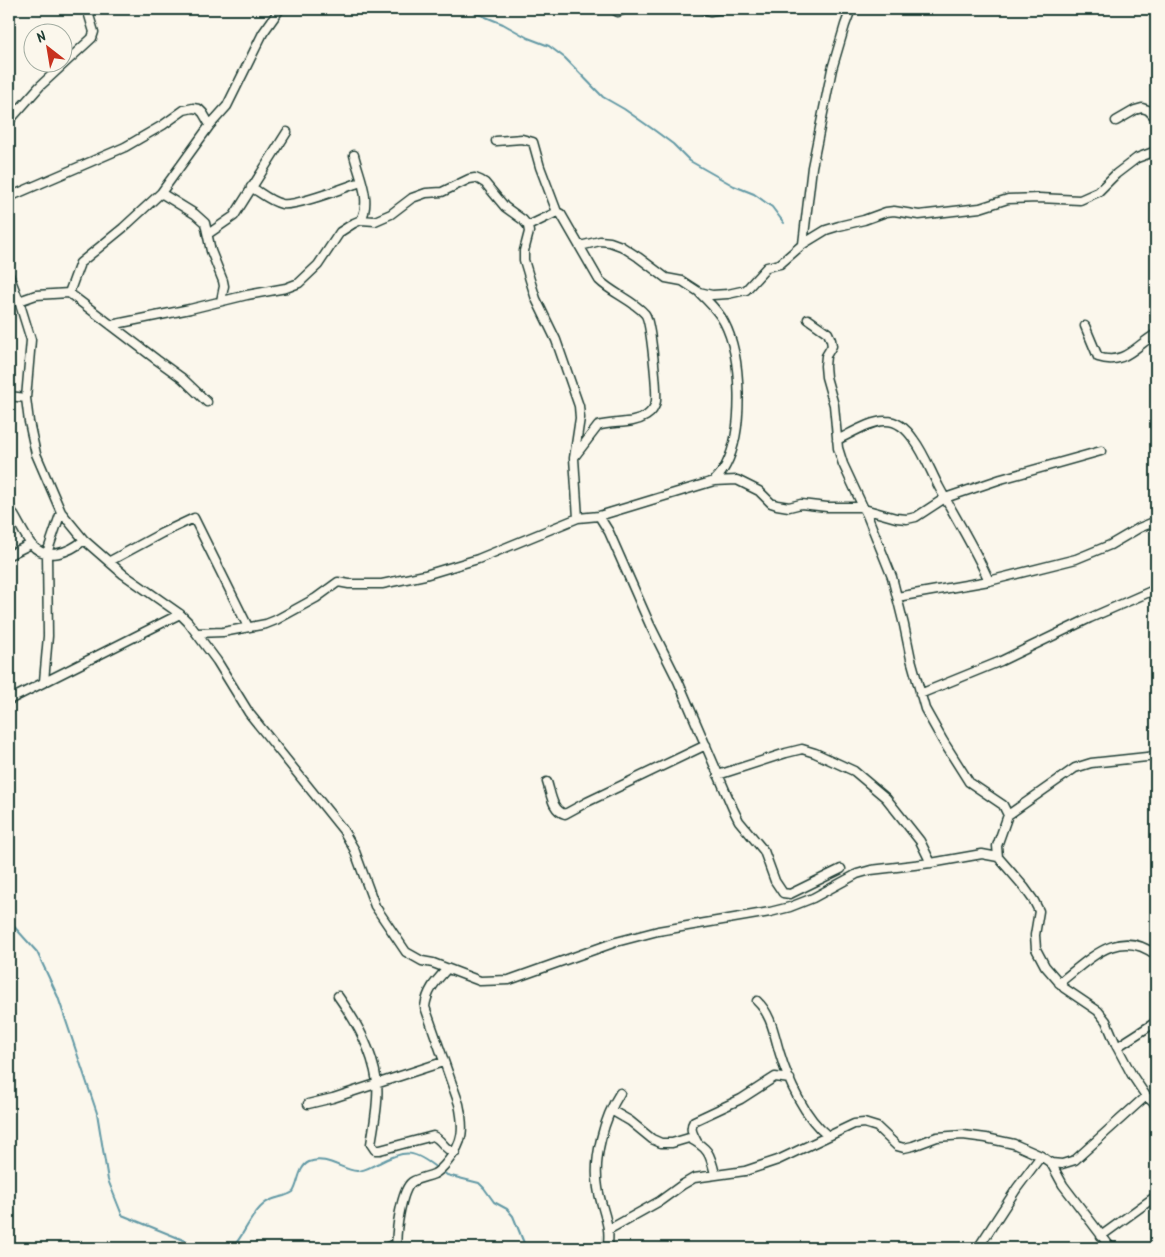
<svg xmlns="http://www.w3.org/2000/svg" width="1165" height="1257" viewBox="0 0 1165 1257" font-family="Kalam,sans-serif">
	<rect width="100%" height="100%" fill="#fbf7ec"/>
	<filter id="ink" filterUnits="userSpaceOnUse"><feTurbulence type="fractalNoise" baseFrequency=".02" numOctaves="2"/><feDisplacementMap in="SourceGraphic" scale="10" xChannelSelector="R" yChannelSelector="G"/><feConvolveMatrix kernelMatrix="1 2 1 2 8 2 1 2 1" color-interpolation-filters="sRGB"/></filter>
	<g filter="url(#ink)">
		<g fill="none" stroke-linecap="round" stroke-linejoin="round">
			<path stroke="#6299a5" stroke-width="2" d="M466,9L503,24L528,38L549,46L565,58L603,97L624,109L654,130L673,144L690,161L734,186L754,194L772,207L784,223
				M9,921L37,952L58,997L97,1113L108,1180L122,1215L203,1248
				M442,1171L447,1175L479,1183L484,1188L494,1202L507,1209L513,1216L526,1248
				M232,1248C245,1235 249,1216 264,1204C272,1197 284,1198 293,1192C299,1183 298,1167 309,1162C326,1155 342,1170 357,1171C365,1171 372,1166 379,1163C406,1149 414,1150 438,1169"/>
			<g stroke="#1f3d34" stroke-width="11">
				<path id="minor" d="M613,9L618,12L625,9
					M704,9L710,11L721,9
					M9,121L40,86L92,38L94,32L88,12L91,9
					M1116,121L1135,110L1142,108L1148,110L1156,118
					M496,141L522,139L533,142L540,167L557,212
					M354,155C359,176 372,200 361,220
					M251,187C261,193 271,202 282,204C295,207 346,187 361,182
					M161,193L195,214L205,223L211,251L223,281L224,286L221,301
					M9,197L125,147L163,125L184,110L193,108L199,109L203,113L210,125
					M528,226L557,212L561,214L599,280C612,293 634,301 645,314C651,321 657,389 656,401C655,407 652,412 646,416C632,425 613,421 598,426L575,456
					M208,234L234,216L287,132
					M803,244L812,167L832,69L845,25L851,9
					M580,246L600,241L610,242L621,246L638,257L666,278L682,281L699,292L712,295L728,294L746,290L767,267L780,264L803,244L826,230L839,226L864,220L886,212L894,211L919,215L980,208L1008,199L1039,198L1080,200L1098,192L1116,174L1137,158L1156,151
					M9,275L19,301L31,340L26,398L29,422L36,454L61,512L84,540L123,574L180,614L188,622L217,661L249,713L343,830L354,849L375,906L406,952L422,961L433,963L480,981L509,980L616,942L658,931L770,912L790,907L813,898L857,874L871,870L931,863L982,854L998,857L1024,887L1034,901L1039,911L1035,935L1036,949L1045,966L1064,988L1098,1011L1106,1021L1117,1047L1132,1075L1146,1096L1156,1105
					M699,292C707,301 718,310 724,322C742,356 744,430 726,465C723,471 719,476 714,481
					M69,293L157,360L182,378L207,402
					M19,301L36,295L69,293L80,263L123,228L161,193L210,125L227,106L263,33L280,9
					M808,319L828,333L831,340L832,346L826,356L825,366L826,377L834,405L838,448L843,464L864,509L896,518L907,519L916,517L945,498L1001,479L1101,451
					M111,325L190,309L247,295L286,288L299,283L318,265L340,232L354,223L361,220L375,221L391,214L412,198L426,193L442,192L469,179L475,178L480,180L485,183L505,207L523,220L528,226L529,232L524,251V260L530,280L536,299L556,340L579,406L580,418L574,458L578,518
					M1085,326L1098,357C1125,366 1136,345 1156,334
					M9,396L26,398
					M837,440C850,434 872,420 886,421C898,421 908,431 914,440C924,453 931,472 939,487C956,519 975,548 989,581
					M9,507C17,519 23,533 31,544C46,562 70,552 84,540
					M599,516L609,532L650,625L678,681L733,809L739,821L764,851L775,881L783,893L790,894L841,869
					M9,555L31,544
					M110,561L162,533L194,518L248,627
					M897,597L989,581L1076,559L1110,545L1139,528L1156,521
					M197,633L223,632L266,624L276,620L316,598L338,582L349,584H382L425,575L478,559L578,518L599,516L714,481L737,480L759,491L771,503L777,505L789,507L801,504L827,507H861L864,509L867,515L892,577L904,625L911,659L925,709L943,741L969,782L1003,805L1008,815L997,846L998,857
					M44,681L48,636L47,553L61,512
					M920,694L1001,661L1090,618L1156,589
					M9,700L180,614
					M718,775L786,753L802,749L815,753L854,771L886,798L920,841L931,863
					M547,782C551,793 552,811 565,814L587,802L706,745
					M1008,815L1075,768L1091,763L1156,756
					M1059,983C1089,960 1118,926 1156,955
					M338,996C357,1023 372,1049 377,1082C379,1102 374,1124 371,1144L375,1150H380L433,1136C443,1140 444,1151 456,1152
					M757,1001C772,1015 774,1035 780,1054C788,1081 805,1118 828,1136
					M1117,1047L1156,1022
					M308,1104L333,1098L443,1062
					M611,1110L630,1121L652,1139L661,1143H672L689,1138C708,1148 710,1153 715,1174
					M697,1142C693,1134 689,1129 694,1121L741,1099L775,1077L790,1079
					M1051,1163L1063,1185L1111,1248
					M608,1230L660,1201L682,1185L694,1178L745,1171L778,1160L854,1124L864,1123L877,1127L897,1146L904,1148L913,1146L937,1137L963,1135L986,1138L1014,1144L1041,1156L1051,1163L1062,1164L1075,1160L1146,1096
					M1101,1236L1156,1196
					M385,1248L396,1244
					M397,1248C395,1235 401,1190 412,1182C418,1178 427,1177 434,1174C440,1171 444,1166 448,1161C464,1142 464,1128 459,1104L425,1007C427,990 436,981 447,969
					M608,1248C608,1242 609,1235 608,1229C606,1215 600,1202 598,1188C593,1158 604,1118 620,1093
					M978,1248L1017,1188L1041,1156"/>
			</g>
			<use href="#minor" stroke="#fbf7ec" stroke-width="8"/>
		</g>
	</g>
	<rect width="1165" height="1257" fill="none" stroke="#fbf7ec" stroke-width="30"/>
	<rect x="15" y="15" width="1135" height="1227" fill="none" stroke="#1f3d34" stroke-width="2" filter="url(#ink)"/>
	<g transform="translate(48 48) rotate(329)"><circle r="24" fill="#fbf7ec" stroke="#a3ada2"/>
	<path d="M0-4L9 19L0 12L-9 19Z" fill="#c8321e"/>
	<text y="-8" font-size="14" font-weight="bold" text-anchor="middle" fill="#1f3d34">N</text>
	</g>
</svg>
